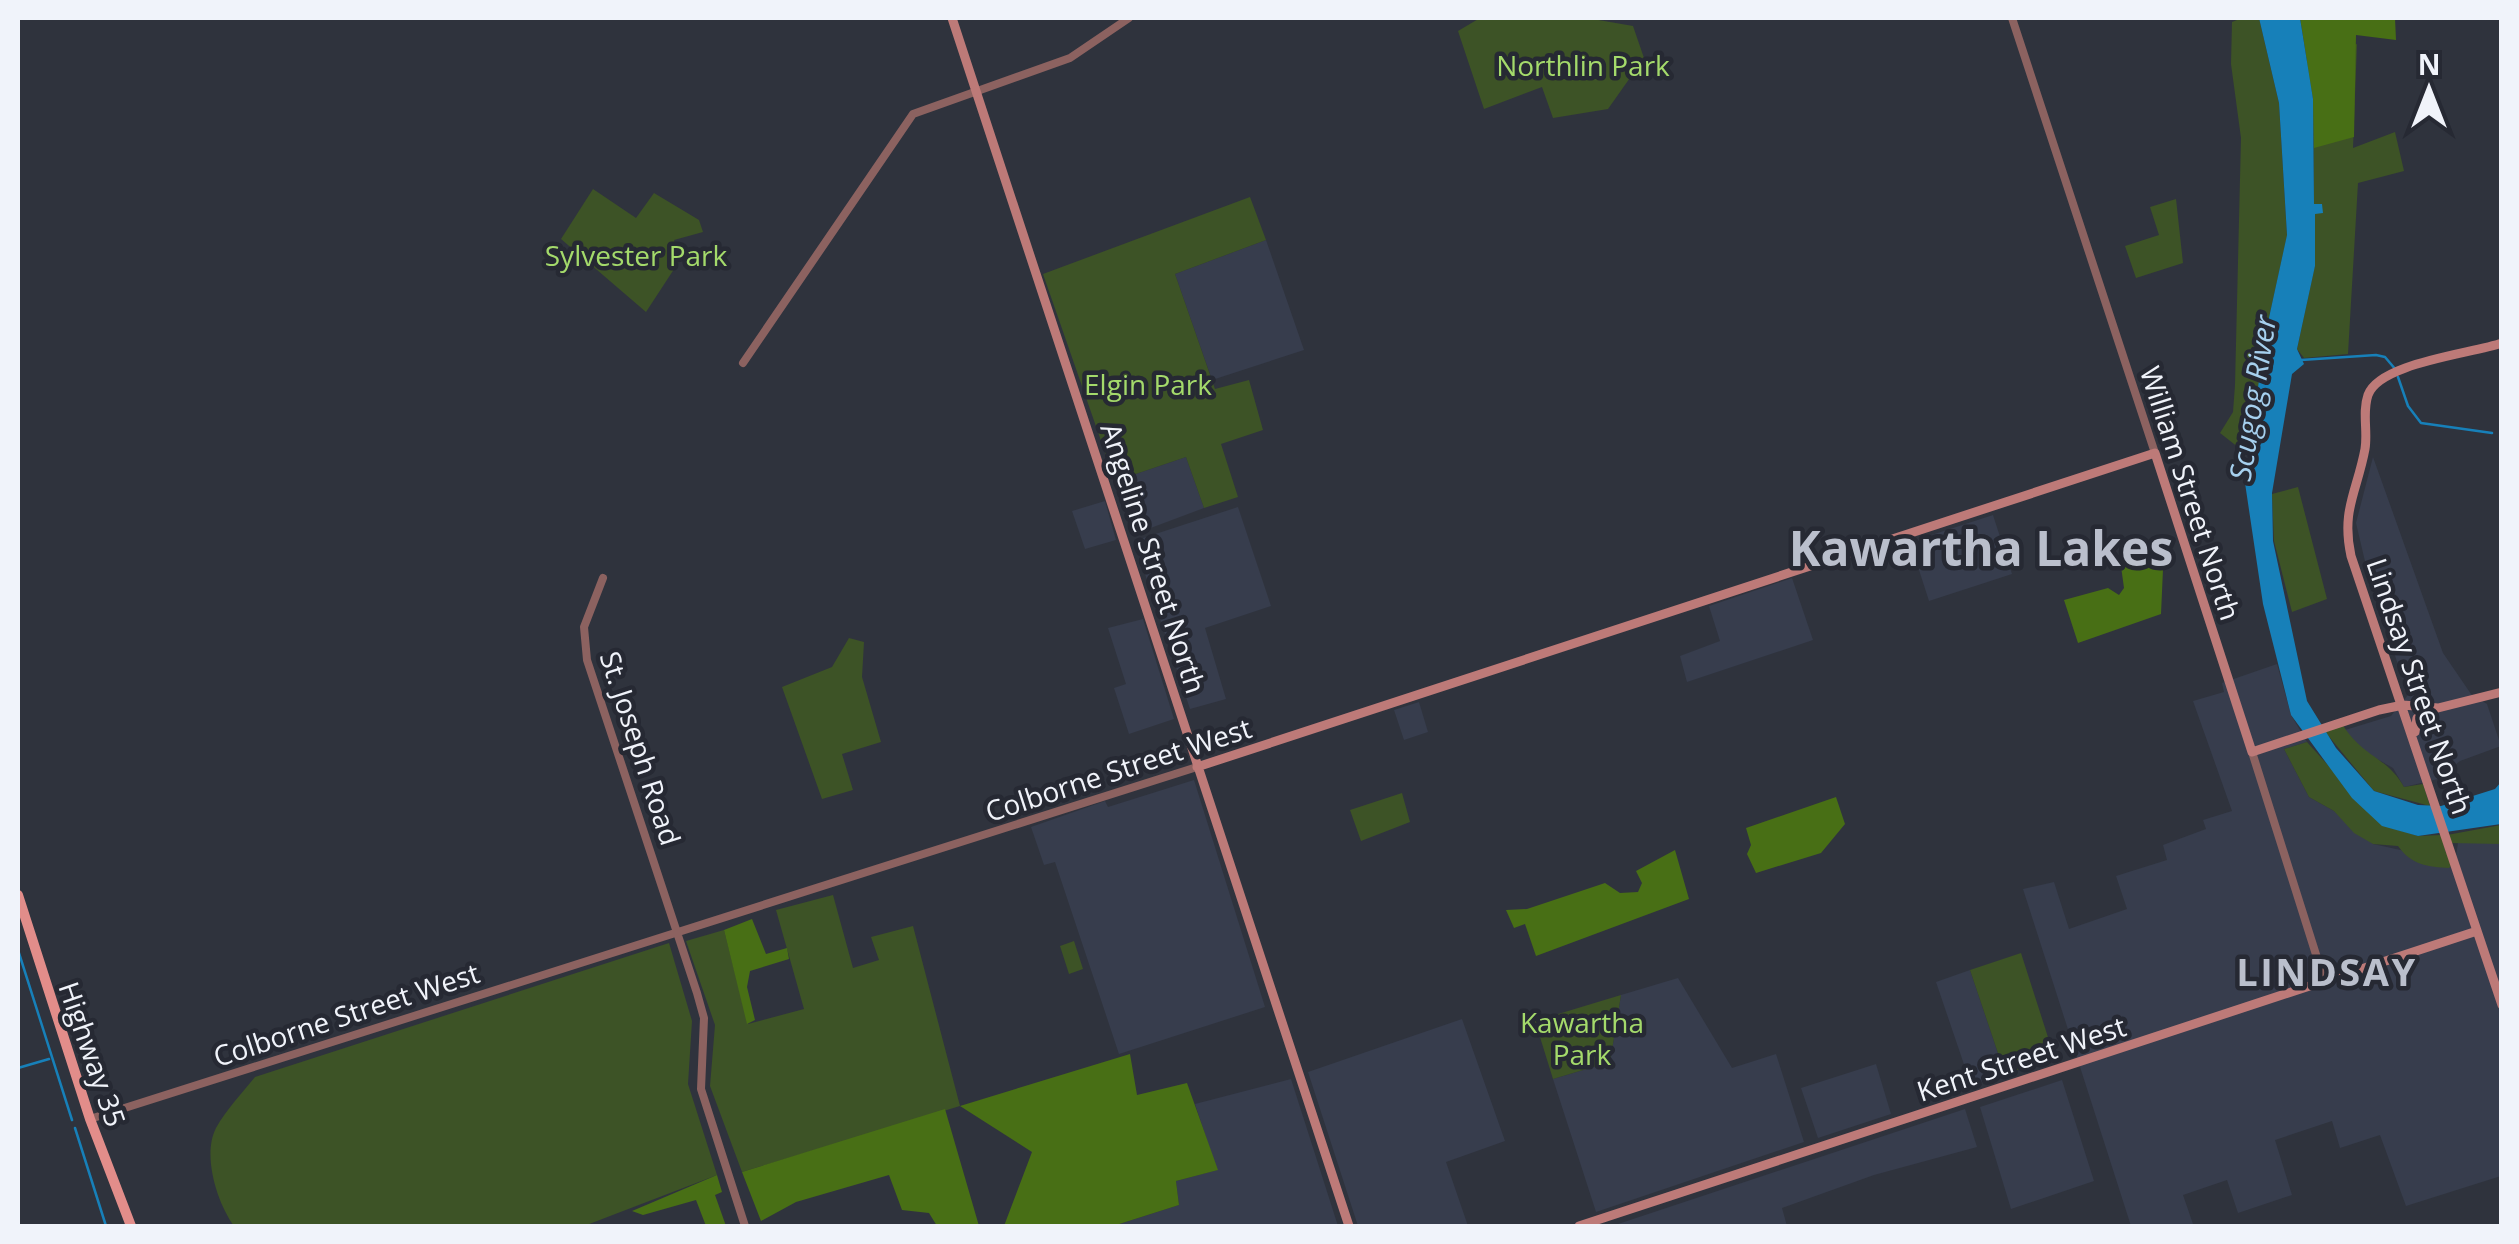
<svg xmlns="http://www.w3.org/2000/svg" width="2519" height="1244" viewBox="0 0 2519 1244" font-family="'Open Sans',sans-serif">
	<rect width="100%" height="100%" fill="#2f333d"/>
	<path fill="#373d4d" d="M1266,240L1304,350L1212,380L1175,274Z
		M1186,457L1204,508L1132,535L1115,481Z
		M2373,457L2443,653L2471,694L2487,704L2501,746L2460,761L2438,779L2404,787L2393,768L2354,746L2345,730L2391,716L2408,695L2368,574L2356,523Z
		M1105,501L1116,540L1085,549L1072,511Z
		M1238,507L1271,606L1205,628L1226,699L1190,709L1134,541Z
		M1993,515L2012,574L1929,601L1910,542Z
		M1792,578L1813,640L1687,682L1680,656L1720,641L1709,606Z
		M1143,619L1174,719L1129,734L1114,688L1126,684L1108,628Z
		M2277,664L2291,715L2307,742L2284,749L2309,797L2334,811L2373,844L2455,862L2458,843L2500,840L2501,1176L2406,1206L2380,1135L2340,1148L2332,1121L2275,1140L2292,1195L2238,1213L2227,1180L2183,1195L2193,1224L2131,1226L2023,889L2054,882L2069,929L2127,909L2116,876L2167,860L2163,845L2206,829L2203,820L2232,811L2193,701L2224,692L2222,683Z
		M1419,702L1428,732L1404,740L1394,710Z
		M1194,780L1265,1007L1119,1054L1055,862L1044,865L1031,827L1105,801L1108,807Z
		M1970,970L2005,1074L1971,1085L1936,982Z
		M1678,978L1732,1068L1776,1054L1804,1142L1596,1212L1553,1079L1610,1062L1621,995Z
		M1462,1019L1505,1141L1446,1162L1468,1226H1358L1308,1072Z
		M1876,1064L1891,1114L1818,1138L1801,1088Z
		M1291,1079L1338,1226H1113L1179,1205L1176,1181L1217,1170L1195,1104Z
		M2062,1080L2094,1181L2011,1209L1980,1107Z
		M1965,1109L1977,1147L1874,1175L1782,1208L1787,1226H1612Z"/>
	<path fill="#3d5326" d="M1480,18H1587L1633,26L1644,58L1608,109L1553,118L1542,87L1484,109L1458,31Z
		M2242,18H2259L2279,103L2287,236L2265,336V364L2248,455L2220,433L2233,412L2235,385L2241,138L2231,64L2232,22Z
		M2357,44L2353,148L2395,132L2404,171L2358,183L2348,354L2304,358L2297,349L2315,265V213H2322L2314,204L2313,99L2306,62Z
		M593,189L636,218L654,193L699,220L703,232L674,240L680,260L646,312L561,239Z
		M1250,197L1266,240L1175,274L1215,389L1249,380L1263,430L1221,444L1238,497L1204,508L1186,457L1115,481L1043,274Z
		M2176,199L2183,263L2136,278L2125,246L2159,235L2150,207Z
		M2298,487L2327,599L2292,612L2274,541L2272,494Z
		M849,638L864,642L862,677L881,742L842,754L853,790L822,799L782,687L832,667Z
		M2341,722C2362,758 2387,756 2404,787L2423,784L2430,806L2374,791L2322,728Z
		M2307,742L2382,825L2418,836L2441,835L2446,853L2455,862L2449,868C2428,867 2411,865 2398,846L2373,844L2354,833L2334,811L2309,797L2284,749Z
		M1402,793L1410,822L1361,841L1350,810Z
		M2501,825V844L2450,843L2447,835Z
		M833,895L853,968L879,960L871,937L913,926L960,1106L742,1172L710,1086L715,1025L686,941L724,930L748,1024L804,1009L776,910Z
		M1074,941L1083,969L1069,974L1060,946Z
		M669,943L692,1021L688,1084L717,1175L584,1226H234C217,1203 202,1155 216,1128C226,1110 242,1093 255,1077Z
		M2021,953L2055,1059L2005,1074L1970,970Z
		M1621,995L1610,1062L1553,1079L1535,1021Z"/>
	<path fill="#486f15" d="M2300,18H2395L2396,40L2356,35L2354,137L2314,148L2313,99Z
		M2164,547L2161,614L2078,643L2064,600L2108,588L2119,595L2124,588L2120,559Z
		M1836,797L1845,824L1821,853L1756,873L1747,854L1751,845L1746,828Z
		M1675,850L1689,899L1536,956L1525,924L1514,928L1506,910L1527,909L1605,883L1620,893L1638,892L1642,883L1636,871Z
		M752,919L766,954L787,948L789,959L750,971L747,987L755,1020L747,1024L724,930Z
		M1130,1054L1137,1095L1187,1083L1218,1170L1176,1181L1179,1205L1113,1226H1004L1032,1152L960,1106Z
		M945,1109L979,1226H937L929,1213L902,1210L889,1175L796,1202L761,1221L742,1172Z
		M717,1175L722,1192L715,1195L726,1226H706L696,1200L643,1215L632,1211Z"/>
	<path fill="#1780b9" d="M2259,18H2300L2313,99L2314,204H2322L2323,213L2315,214V266L2297,349L2304,364L2292,374L2272,493L2273,541L2307,701L2336,748L2374,791L2418,805L2441,806L2495,789L2501,782V824L2418,836L2382,826L2352,798L2291,715L2263,604L2245,483L2265,336L2287,235L2279,103Z"/>
	<g fill="none" stroke-linecap="round" stroke-linejoin="round">
		<path stroke="#1780b9" stroke-width="2.5" d="M2301,360L2376,355L2385,357L2396,370
			M2398,377L2408,406L2421,423L2492,433
			M18,950L72,1120
			M18,1068L49,1059
			M75,1128L106,1226"/>
		<path stroke="#8c6260" stroke-width="8" d="M2012,18L2155,453
			M743,363L913,114L1070,58L1129,18
			M603,578L584,627L587,660L697,993L704,1018L701,1089L745,1226
			M2252,752L2325,983
			M90,1119L1197,767"/>
		<path stroke="#bd7a78" stroke-width="9" d="M952,18L1349,1226
			M2502,343C2470,354 2379,363 2368,395C2362,412 2368,432 2365,449C2357,492 2341,510 2351,556L2502,1005
			M2415,732L2417,718L2435,709
			M1197,767L2155,453L2252,752L2379,710L2403,705L2438,708L2502,692
			M1579,1226L2477,931"/>
		<path stroke="#e28d8a" stroke-width="10" d="M18,895L90,1119L131,1226"/>
	</g>
	<g text-anchor="middle" dominant-baseline="central" stroke-width="9" stroke-linejoin="round" paint-order="stroke">
		<g font-size="28" fill="#a4da6b" stroke="#262933">
			<text x="1583" y="65">Northlin Park</text>
			<text x="636" y="255">Sylvester Park</text>
			<text x="1148" y="384">Elgin Park</text>
			<text x="1582" y="1022">Kawartha<tspan x="1582" dy="32">Park</tspan></text>
		</g>
		<g font-size="28" fill="#f0f3fa" stroke="#262933">
			<text transform="translate(2191 493) rotate(72)">William Street North</text>
			<text transform="translate(1154 558) rotate(72)">Angeline Street North</text>
			<text transform="translate(2420 686) rotate(71)">Lindsay Street North</text>
			<text transform="translate(641 748) rotate(72)">St. Joseph Road</text>
			<text transform="translate(1118 769) rotate(-18)">Colborne Street West</text>
			<text transform="translate(346 1014) rotate(-18)">Colborne Street West</text>
			<text transform="translate(93 1054) rotate(71)">Highway 35</text>
			<text transform="translate(2021 1058) rotate(-18)">Kent Street West</text>
		</g>
		<g font-size="30" font-style="italic" fill="#a6d0ee" stroke="#262933">
			<text transform="translate(2252 398) rotate(-81)">Scugog River</text>
		</g>
		<g font-size="38" font-weight="bold" letter-spacing="2.5" fill="#babfcc" stroke="#262933">
			<text x="2327" y="971">LINDSAY</text>
		</g>
		<g font-size="48" font-weight="bold" fill="#babfcc" stroke="#262933">
			<text x="1981" y="547">Kawartha Lakes</text>
		</g>
	</g>
	<rect width="2519" height="1244" fill="none" stroke="#f0f3fa" stroke-width="40"/>
	<g transform="translate(2429 90)" stroke="#262933" stroke-width="8" paint-order="stroke">
	<path d="M0-8L18 38L0 25L-18 38Z" fill="#f0f3fa"/>
	<text y="-15" font-size="28" font-weight="bold" text-anchor="middle" fill="#f0f3fa">N</text>
	</g>
</svg>
